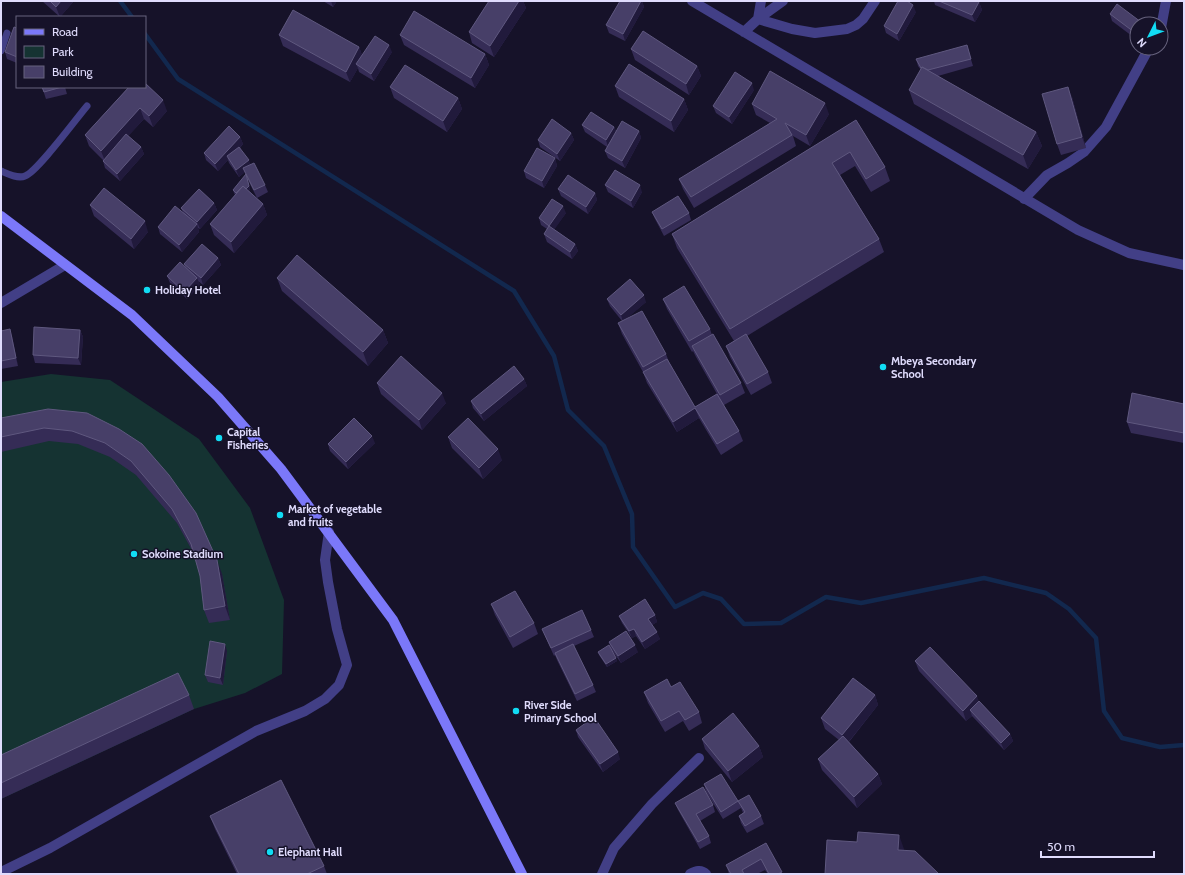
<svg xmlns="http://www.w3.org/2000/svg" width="1185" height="875" viewBox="0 0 1185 875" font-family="Cabin,sans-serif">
	<rect width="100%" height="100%" fill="#161229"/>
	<path fill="#153332" d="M51,374L110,380L199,439L250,508L284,600L282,674L245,693L194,709L1,799V382Z"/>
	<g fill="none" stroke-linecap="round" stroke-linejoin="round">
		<path stroke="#12284e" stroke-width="4.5" d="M120,1L132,17
			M145,34L178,79L514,291L554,356L568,410L604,446L632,514L633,547L675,607L703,593L721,599L744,624L781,623L826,597L861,603L984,578L1046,593L1069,609L1096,638L1104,711L1122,738L1160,747L1184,745"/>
		<path stroke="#423f86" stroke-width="7" d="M1,51L7,33
			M1,171C8,174 18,179 25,176C37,172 76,119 87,106"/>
		<path stroke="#423f86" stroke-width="10" d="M692,1L1078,230L1129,253L1184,265
			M758,19L783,1
			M758,19L761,1
			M1161,28L1166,1
			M744,32L758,19L792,29L815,33L847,29L856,25L863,19L875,1
			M1024,199L1047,175L1068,163L1084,152L1106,127L1149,48
			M1,303L65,265
			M1,872L50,848L256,731L305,711L325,699L339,685L347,665L337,629L328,582L325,560L329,532
			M602,874L614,848L652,804L699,758
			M690,874C696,871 701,869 706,874"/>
		<path stroke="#7b78f9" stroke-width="10" d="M1,216L132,315L218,397L281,469L393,620L522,874"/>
	</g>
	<path fill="#352c56" d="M42,1H74L60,17Z
		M323,1H337L333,7Z
		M489,1H523L526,8L494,57L472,43L469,32Z
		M620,1H642L644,7L625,41L609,33L606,25Z
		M934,1H977L979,2L982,10L975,22L935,5Z
		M916,12L899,41L886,33L884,26Z
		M1110,14L1141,22L1142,24H1137L1136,39L1112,21Z
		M17,28V63L7,59L5,52Z
		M279,35L359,47L362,55L392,52L374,81L359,72L358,68L350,82L283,46Z
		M400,35L485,54L489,65L475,88L404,45Z
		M631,49L697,66L701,76L689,95L635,60Z
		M969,53L973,66L938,76L1036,132L1042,146L1028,169L914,104L909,90L921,70L918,66L916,59Z
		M615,86L684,99L688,110L674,132L619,97Z
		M42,87H65L67,94L46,99Z
		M129,87L167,111L153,127L144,119L128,136L141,147L144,154L120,181L105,168L103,161V160L89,146L85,135Z
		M390,87L458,98L462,109L447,132L394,98Z
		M754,90L732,124L716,113L713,106Z
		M1072,97L1086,148L1061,155L1057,144Z
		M752,104L829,114L810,146L793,136L796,146L694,208L683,189L679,179L770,123L756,115Z
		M856,120L885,167L890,181L871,192L855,166L840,175L879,239L884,252L747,336L768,372L772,383L751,395L730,357L726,346L734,341L677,248L672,234Z
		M582,125L614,127L616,131H639L641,138L625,168L608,158L605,151L607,147L585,132Z
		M571,133L574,140L560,161L540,147L538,140Z
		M240,137L243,144L240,148L251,165L265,185L268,192L257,198L247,178L250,189L249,191L263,204L267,215L234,253L214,235L210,224L235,195L234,193L233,190L246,175L245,172L239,177L229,163L228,160L218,171L206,160L204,153Z
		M555,158L557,166L544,188L526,178L524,171Z
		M605,185L642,192L633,208L608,192Z
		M558,189L595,193L597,200L588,214L561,196Z
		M214,203L217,210L200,229L198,228L199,232L182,252L160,234L158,227L183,213L181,208Z
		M90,205L148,232L134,249L94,216Z
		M652,212L689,213L691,220L664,236L655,219Z
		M566,213L554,229L575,244L578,251L572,259L547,242L544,234L547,229L541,225L539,218Z
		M218,258L221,265L203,285L198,281L200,285L187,299L170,283L167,276L185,267L184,264Z
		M277,278L383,330L388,343L368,366L282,291Z
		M607,299L646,302L627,318L666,354L669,362L695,407L717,394L696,357L693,351L692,352L667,309L663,299L710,329L712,335L741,383L745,393L724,405L739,431L743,441L721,455L699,418L677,432L647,383L643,372L622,334L618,323L622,321L610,306Z
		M80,330L83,337L81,365L35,363L33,355Z
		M1,331L12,336L18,366L1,369Z
		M524,379L527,386L484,421L473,408L471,401Z
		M377,383L446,403L422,430L381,394Z
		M1184,404V443L1131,433L1127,422Z
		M1,418L119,429L222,574L230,620L209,623L204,610L200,576L194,554L177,523L136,475L110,457L78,444L49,441L1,452Z
		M448,437L502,460L483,479L452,448Z
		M375,443L348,469L330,451L328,444Z
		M491,604L534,623L538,634L513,648L495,615Z
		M655,615L657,622L652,625L660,639L645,649L636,636L632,638L622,623L619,616Z
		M542,629L591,630L594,637L574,646L593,685L596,692L577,701L557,660L555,655L554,656Z
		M609,642L638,652L621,663L611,649Z
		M227,651L223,685L208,682L205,675Z
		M598,652L616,658L617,661L607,667L599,655Z
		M915,661L979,702L1010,734L1013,741L1004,750L973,717L972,716L966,721L919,671Z
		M671,687L699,712L702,723L689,731L683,721L665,732L648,703L644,692Z
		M189,695L194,709L1,799V755Z
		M875,695L878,705L849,742L878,774L882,784L857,808L822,770L818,759L839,740L825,729L821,718Z
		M576,730L620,759L603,772L578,737Z
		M702,739L759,746L763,757L732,782L705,749Z
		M704,784L738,801L761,816L764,824L747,833L741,823L739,816L743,813L741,808L723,819L706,792Z
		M675,803L713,805L715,812L700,821L709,836L711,843L700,849L678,810Z
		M210,816L324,866L327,874H237L215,829Z
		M766,843L782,874H768L765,870L757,874H729L726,865Z"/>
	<path fill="#211a3c" d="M61,1H74L60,17L56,7Z
		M331,1H337L333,7Z
		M519,1H523L526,8L494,57L490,46Z
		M641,1H642L644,7L625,41L623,34Z
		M979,2L982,10L975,22L972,15Z
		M913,5L916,12L899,41L897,34Z
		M1137,28V38L1136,39L1134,32Z
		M389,45L392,52L374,81L371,74Z
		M359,47L363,57L356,64L358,68L350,82L346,72Z
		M485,54L489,65L475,88L471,78Z
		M697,66L701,76L689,95L686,84Z
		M752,83L754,90L732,124L729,117Z
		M1068,87L1072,97L1086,148L1082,137Z
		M458,98L462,109L447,132L443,121Z
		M684,99L688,110L674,132L671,121Z
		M163,100L167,111L153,127L149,116Z
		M825,103L829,114L810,146L806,135Z
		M140,108L144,119L105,161L101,151Z
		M614,127L617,134L608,147L606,140Z
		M639,131L641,138L625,168L622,161Z
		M1036,132L1042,146L1028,169L1023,155Z
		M571,133L574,140L560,161L557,154Z
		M240,137L243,144L229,159L227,156L228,160L218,171L215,164Z
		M141,147L144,154L120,181L117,174Z
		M555,158L557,166L544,188L542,181Z
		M249,160L252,168H243L245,172L239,177L236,170Z
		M246,174L250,189L241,200Z
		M640,185L642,192L633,208L631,201Z
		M595,193L597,200L588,214L586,207Z
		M214,203L217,210L200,229L197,222Z
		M263,204L267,215L234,253L231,242Z
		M563,206L566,213L552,233L549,226Z
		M145,221L148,232L134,249L131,239Z
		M197,224L199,232L182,252L179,245Z
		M575,244L578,251L572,259L570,252Z
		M218,258L221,265L203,285L201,278Z
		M197,278L200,285L187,299L184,292Z
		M644,295L646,302L623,322L621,315Z
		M10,329L12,336L18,366L16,358Z
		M80,330L83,337L81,365L78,358Z
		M383,330L388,343L368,366L363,352Z
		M524,379L527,386L484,421L481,414Z
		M442,393L446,403L422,430L419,420Z
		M695,408L699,418L677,432L673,422Z
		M372,436L375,443L348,469L346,462Z
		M498,449L502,460L483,479L479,468Z
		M217,560L222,574L230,620L225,606Z
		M655,615L657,622L651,626L648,619Z
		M634,629L636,636L632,638L629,631Z
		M657,632L660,639L645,649L642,642Z
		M225,644L227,651L223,685L220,678Z
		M635,645L638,652L621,663L618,656Z
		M616,658L617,661L607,667L606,664Z
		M875,695L878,705L846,745L842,735Z
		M977,696L981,707L970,710L972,716L966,721L963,711Z
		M1010,734L1013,741L1004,750L1001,743Z
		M759,746L763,757L732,782L728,771Z
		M618,752L620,759L603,772L600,764Z
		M878,774L882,784L857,808L854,797Z
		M899,835L904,849L903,863L898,850Z"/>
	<path fill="#473f68" stroke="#5f587f" d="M50,1H61L56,7Z
		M489,1H519L490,46L469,32Z
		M620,1H641L623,34L606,25Z
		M898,1H907L913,5L897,34L884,26Z
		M939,1H977L979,2L972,15Z
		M1117,4L1141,22L1140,24H1137V28L1134,32L1110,14Z
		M293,10L359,47L346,72L279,35Z
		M414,11L485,54L471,78L400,35Z
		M14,27L17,28V57L5,52Z
		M643,31L697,66L686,84L631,49Z
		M375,36L389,45L371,74L356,64Z
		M967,45L971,59L928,70L922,67L921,68L916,59Z
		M629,64L684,99L671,121L615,86Z
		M405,65L458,98L443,121L390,87Z
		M922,67L1036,132L1023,155L909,90Z
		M770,71L825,103L806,135L785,123L792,135L691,197L679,179L777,119L752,104Z
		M735,72L752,83L729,117L713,106Z
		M145,83L163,100L149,116L140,108L101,151L85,135L129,87H145Z
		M42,87H62L44,92Z
		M1068,87L1082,137L1057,144L1042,94Z
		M591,112L614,127L606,140L582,125Z
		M552,119L571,133L557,154L538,140Z
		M856,120L885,167L866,179L850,152L832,163L879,239L730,329L672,234Z
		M622,121L639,131L622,161L605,151Z
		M229,126L240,137L215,164L204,153Z
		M126,134L141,147L117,174L103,161Z
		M239,147L249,160L236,170L227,156Z
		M537,148L555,158L542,181L524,171Z
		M254,163L265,185L254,190L243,168Z
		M615,170L640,185L631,201L605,185Z
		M246,174L249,186L246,189L243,186L236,193L233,190Z
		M568,175L595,193L586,207L558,189Z
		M243,186L263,204L231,242L210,224Z
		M104,188L145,221L131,239L90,205Z
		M199,189L214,203L197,222L181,208Z
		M678,196L689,213L662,229L652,212Z
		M552,199L563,206L549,226L539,218Z
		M175,206L197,224L179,245L158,227Z
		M549,226L575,244L570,252L544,234Z
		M202,244L218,258L201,278L184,264Z
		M297,255L383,330L363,352L277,278Z
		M180,262L197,278L184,292L167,276Z
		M630,279L644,295L621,315L607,299Z
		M684,286L710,329L689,341L663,299Z
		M642,311L666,354L643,367L618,323Z
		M34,327L80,330L78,358L33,355Z
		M10,329L16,358L1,361V331Z
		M713,334L741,383L720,395L692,346Z
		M746,334L768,372L747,384L726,346Z
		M401,356L442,393L419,420L377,383Z
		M667,359L695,407L717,394L739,431L717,444L695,408L673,422L643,372Z
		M514,366L524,379L481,414L471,401Z
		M1132,393L1184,404V433L1127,422Z
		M48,409L87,413L119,429L142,444L169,475L196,513L217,560L225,606L204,610L200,576L191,544L172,509L131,461L105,443L72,431L44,428L1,437V418Z
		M354,418L372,436L346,462L328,444Z
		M468,418L498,449L479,468L448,437Z
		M515,591L534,623L510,637L491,604Z
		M645,599L655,615L648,619L657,632L642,642L634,629L629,631L619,616Z
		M582,610L591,630L551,648L542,629Z
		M626,631L635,645L618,656L609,642Z
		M210,641L225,644L220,678L205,675Z
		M573,644L593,685L575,694L555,653Z
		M609,645L616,658L606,664L598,652Z
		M930,647L977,696L963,711L915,661Z
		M178,673L189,695L1,783V755Z
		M853,678L875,695L842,735L821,718Z
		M667,679L671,687L680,682L699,712L685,720L679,711L661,721L644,692Z
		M979,701L1010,734L1001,743L970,710Z
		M733,713L759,746L728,771L702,739Z
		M594,717L618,752L600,764L576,730Z
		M843,736L878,774L854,797L818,759Z
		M721,774L738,801L749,795L761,816L745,826L739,816L745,812L738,801L721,812L704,784Z
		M281,780L324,866L307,874H239L210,816Z
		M703,787L713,805L696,814L709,836L698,842L675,803Z
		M858,832L899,835L898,850L915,851L939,874H825L827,840L857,842Z
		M766,843L782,872L778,874H769L761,859L742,870L744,874H731L726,865Z"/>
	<g fill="#11dcf4" stroke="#161229" stroke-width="1.5">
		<circle cx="147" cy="290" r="4"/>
		<circle cx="883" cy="367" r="4"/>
		<circle cx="219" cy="438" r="4"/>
		<circle cx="280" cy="515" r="4"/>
		<circle cx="134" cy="554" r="4"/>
		<circle cx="516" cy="711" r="4"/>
		<circle cx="270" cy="852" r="4"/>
	</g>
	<g text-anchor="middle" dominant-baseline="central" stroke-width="3" stroke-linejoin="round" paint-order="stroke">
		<g font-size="11" font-weight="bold" fill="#e0dcfd" stroke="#161229" text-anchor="start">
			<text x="155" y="290">Holiday Hotel</text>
			<text x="891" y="361">Mbeya Secondary<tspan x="891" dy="13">School</tspan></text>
			<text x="227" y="432">Capital<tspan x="227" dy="13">Fisheries</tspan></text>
			<text x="288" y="509">Market of vegetable<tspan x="288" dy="13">and fruits</tspan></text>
			<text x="142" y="554">Sokoine Stadium</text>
			<text x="524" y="705">River Side<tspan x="524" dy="13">Primary School</tspan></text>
			<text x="278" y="852">Elephant Hall</text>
		</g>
	</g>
	<rect width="1185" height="875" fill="none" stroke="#e0dcfd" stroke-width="4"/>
	<rect x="16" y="16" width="130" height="72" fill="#161229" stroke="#67637e"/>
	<rect x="24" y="29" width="20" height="6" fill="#7b78f9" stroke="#67637e"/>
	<text x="52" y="36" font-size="12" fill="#e0dcfd">Road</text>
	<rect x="24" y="46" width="20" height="12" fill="#153332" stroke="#67637e"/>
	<text x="52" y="56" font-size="12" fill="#e0dcfd">Park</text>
	<rect x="24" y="66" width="20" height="12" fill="#473f68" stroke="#67637e"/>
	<text x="52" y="76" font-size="12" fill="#e0dcfd">Building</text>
	<g transform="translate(1149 36) rotate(228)"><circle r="19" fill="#161229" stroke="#67637e"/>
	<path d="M0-3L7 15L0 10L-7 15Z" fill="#11dcf4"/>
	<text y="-6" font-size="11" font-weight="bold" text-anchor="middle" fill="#e0dcfd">N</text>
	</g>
	<path d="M1041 851v6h113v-6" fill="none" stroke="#e0dcfd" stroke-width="2"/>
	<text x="1047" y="851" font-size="12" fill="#e0dcfd" stroke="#161229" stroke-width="3" paint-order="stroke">50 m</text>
</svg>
